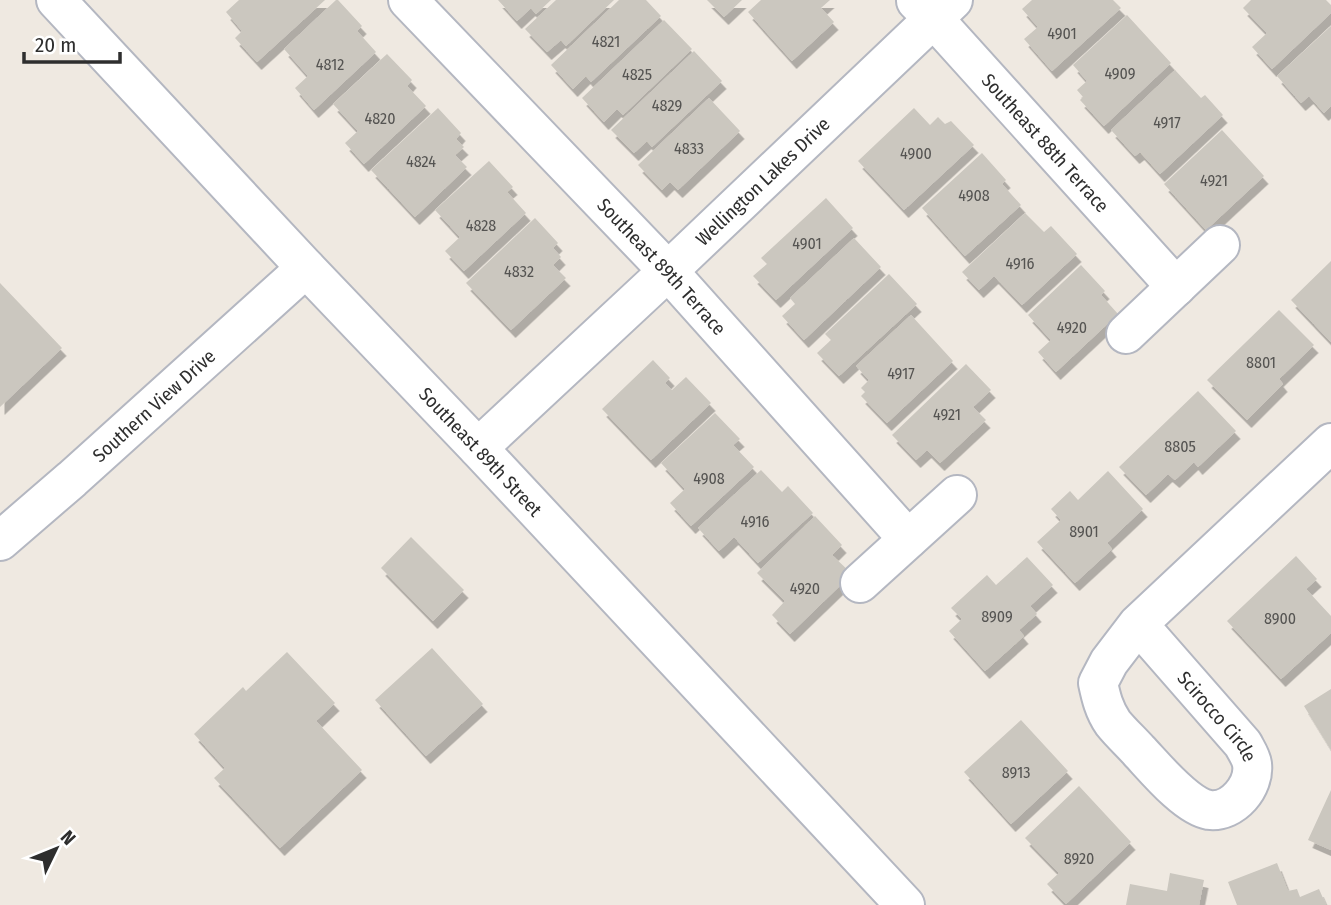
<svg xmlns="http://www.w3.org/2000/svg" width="1331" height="905" viewBox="0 0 1331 905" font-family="'Fira Sans Condensed',sans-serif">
	<defs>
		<filter id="shadow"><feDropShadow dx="4.5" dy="8" stdDeviation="0" flood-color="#0004"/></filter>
	</defs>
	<rect width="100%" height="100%" fill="#efe9e1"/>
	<path fill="#cbc7bf" filter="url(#shadow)" d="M239,0H325L257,62L235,38L242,31L226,12Z
		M336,0H338L362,26L357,31L376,52L314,110L295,88L308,76L284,49Z
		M498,0H551L536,14L531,8L517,21Z
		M556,0H614L566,46L561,40L547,52L525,29Z
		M619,0H646L661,16L591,82L586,76L573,89L551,65Z
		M707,0H742L724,17Z
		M761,0H830L821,8L834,22L792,61L748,12Z
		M1032,0H1113L1121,8L1052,71L1024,39L1038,27L1022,9Z
		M1251,0H1326L1331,5V13L1272,69L1252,47L1267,33L1243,8Z
		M1127,15L1171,63L1104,126L1080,100L1083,97L1077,90L1087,81L1073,65Z
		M664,20L692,49L623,115L617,109L604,122L582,98Z
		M1331,26V106L1324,113L1309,96L1301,103L1277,76Z
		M694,51L722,81L652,147L647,141L634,153L611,130Z
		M387,54L412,80L407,86L426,106L364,164L345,143L358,131L333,104Z
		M1175,70L1201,98L1205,95L1223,115L1160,174L1140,152L1135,156L1111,130Z
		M709,98L740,131L678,190L670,182L662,190L638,165Z
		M438,108L461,133L456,139L464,147L455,155L467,167L415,217L371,170Z
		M914,108L930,125L938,117L945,124L951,121L974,145L904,210L858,161Z
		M1222,130L1264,176L1206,230L1164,184Z
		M982,153L1006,180L1002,184L1021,205L965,256L922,208Z
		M489,161L513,187L507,192L526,213L464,271L445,251L460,237L435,210Z
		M826,198L853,228L776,300L753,276L767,264L761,258Z
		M1025,213L1044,232L1051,226L1077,254L1022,305L994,276L979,290L962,272Z
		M535,218L558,243L553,248L561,257L553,265L566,278L511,330L466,283Z
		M854,238L881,267L804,340L782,316L795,304L790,298Z
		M1331,261V342L1291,300Z
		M1081,265L1105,291L1101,295L1118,314L1056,372L1038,352L1051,340L1028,315Z
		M889,274L917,304L839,376L817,353L831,340L825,334Z
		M0,283L62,348L0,407Z
		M1279,310L1314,345L1279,379L1283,384L1247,420L1207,380Z
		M911,315L953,361L887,423L861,396L865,392L861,388L869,380L856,366Z
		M653,360L670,378L665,383L672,390L686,377L711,403L651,460L602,409Z
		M966,364L991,390L973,407L986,420L940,463L927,450L916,460L892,435Z
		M1198,391L1236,431L1198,467L1194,462L1175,480L1168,474L1146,495L1119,467Z
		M715,413L740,439L733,445L754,467L691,526L670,503L685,489L661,463Z
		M761,470L782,492L788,486L813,513L758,563L734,537L719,551L698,528Z
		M1108,471L1143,509L1107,543L1112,549L1075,583L1037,542L1061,520L1051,509L1070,491L1078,500Z
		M815,516L842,545L832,555L852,574L790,634L772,615L785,601L757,573Z
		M411,537L464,590L433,621L381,568Z
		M1296,556L1317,579L1306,589L1331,616V633L1281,679L1227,621Z
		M1027,557L1053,585L1030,606L1037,614L1019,630L1024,636L985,671L949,631L962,619L951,608L987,575L996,585Z
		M432,648L483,704L426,756L375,700Z
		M287,652L335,703L316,721L362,770L280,848L214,778L225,768L194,734L243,687L246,691Z
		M1331,689V750L1304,706Z
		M1021,720L1068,771L1011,824L964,772Z
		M1079,786L1131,842L1066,904L1047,884L1059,873L1025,838Z
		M1331,790V850L1308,840Z
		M1277,863L1288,891L1297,889L1300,897L1319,889L1326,905H1237L1228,882Z
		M1170,873L1204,880L1199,905H1126L1130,884L1167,891Z"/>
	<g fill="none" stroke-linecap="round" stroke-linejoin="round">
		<g stroke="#b4b7c1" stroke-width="42">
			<g id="minor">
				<path id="s1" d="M56,0L306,268L478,448L905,905"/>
				<path id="s2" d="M408,0L668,271L908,539"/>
				<path id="s3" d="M916,1L934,19L1176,287"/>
				<path d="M1126,334L1220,245"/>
				<path id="s4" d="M478,448L668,271L953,0"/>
				<path id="s5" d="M0,541L72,479L306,268"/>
				<path d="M860,583L957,495"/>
				<path id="s6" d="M1138,624L1243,744C1246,750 1251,757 1252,764C1255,786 1233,813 1209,810C1186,806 1155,768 1139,751C1131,742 1121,733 1113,723C1104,710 1101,697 1098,683L1109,662L1138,624L1331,443"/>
			</g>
		</g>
		<use href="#minor" stroke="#fff" stroke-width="38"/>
	</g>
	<g text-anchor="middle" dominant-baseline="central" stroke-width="7" stroke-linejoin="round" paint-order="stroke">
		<g font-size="16" fill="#555452">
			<text x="1062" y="33">4901</text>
			<text x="606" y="41">4821</text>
			<text x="330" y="64">4812</text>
			<text x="1120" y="73">4909</text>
			<text x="637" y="74">4825</text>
			<text x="667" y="105">4829</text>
			<text x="380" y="118">4820</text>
			<text x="1167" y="122">4917</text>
			<text x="689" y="148">4833</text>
			<text x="916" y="153">4900</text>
			<text x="421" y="161">4824</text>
			<text x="1214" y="180">4921</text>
			<text x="974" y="195">4908</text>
			<text x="481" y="225">4828</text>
			<text x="807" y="243">4901</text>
			<text x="1020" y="263">4916</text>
			<text x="519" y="271">4832</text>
			<text x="1072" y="327">4920</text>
			<text x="1261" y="362">8801</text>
			<text x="901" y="373">4917</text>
			<text x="947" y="414">4921</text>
			<text x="1180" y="446">8805</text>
			<text x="709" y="478">4908</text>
			<text x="755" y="521">4916</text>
			<text x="1084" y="531">8901</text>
			<text x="805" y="588">4920</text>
			<text x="997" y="616">8909</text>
			<text x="1280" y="618">8900</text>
			<text x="1016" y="772">8913</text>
			<text x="1079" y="858">8920</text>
		</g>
		<g font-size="19" fill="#2e2e2e" stroke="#fff">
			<text stroke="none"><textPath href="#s3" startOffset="192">Southeast 88th Terrace</textPath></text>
			<text stroke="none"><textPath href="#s4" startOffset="390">Wellington Lakes Drive</textPath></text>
			<text stroke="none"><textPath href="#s2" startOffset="368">Southeast 89th Terrace</textPath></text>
			<text stroke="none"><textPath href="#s5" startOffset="205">Southern View Drive</textPath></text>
			<text stroke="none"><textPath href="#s1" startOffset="620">Southeast 89th Street</textPath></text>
			<text stroke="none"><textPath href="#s6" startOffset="122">Scirocco Circle</textPath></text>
		</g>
	</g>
	<g transform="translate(56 849) rotate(47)" stroke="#ffffff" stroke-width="5" paint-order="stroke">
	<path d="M0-5L12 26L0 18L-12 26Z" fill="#2e2e2e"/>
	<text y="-10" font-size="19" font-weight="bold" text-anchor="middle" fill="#2e2e2e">N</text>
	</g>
	<path d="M24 52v10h96v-10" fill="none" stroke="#2e2e2e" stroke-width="3.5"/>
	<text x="35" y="52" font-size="21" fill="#2e2e2e" stroke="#ffffff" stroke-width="5" paint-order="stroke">20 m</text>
</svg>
